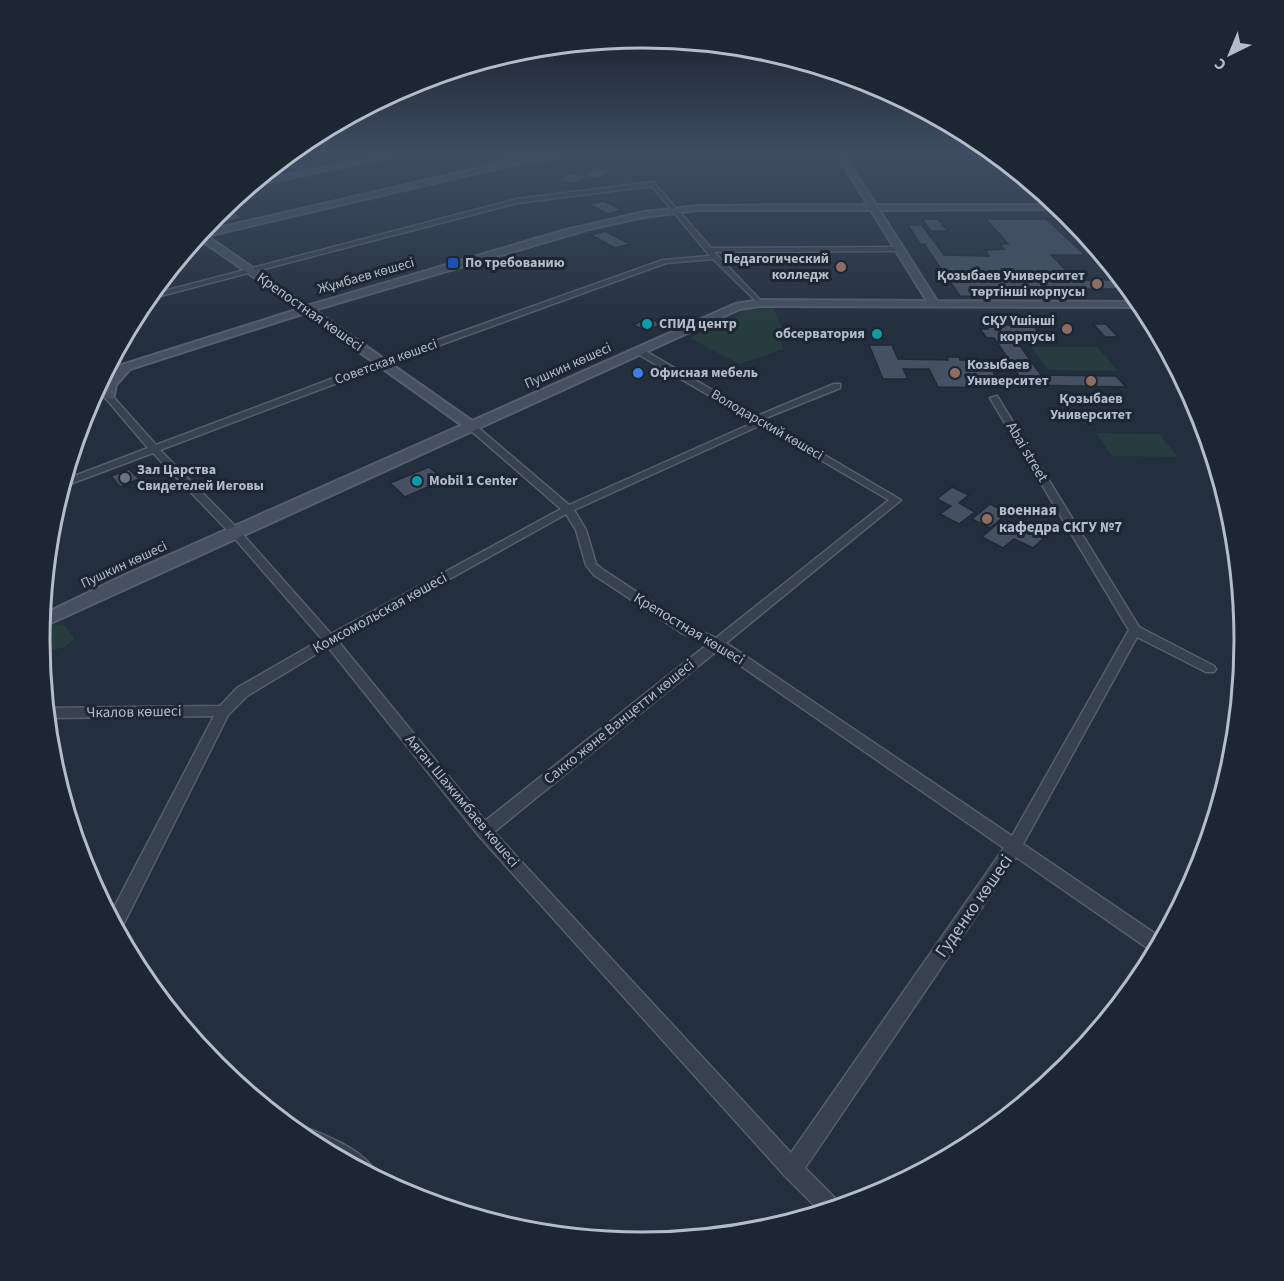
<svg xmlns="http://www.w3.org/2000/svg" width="1284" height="1281" viewBox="0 0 1284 1281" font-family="'Source Sans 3',sans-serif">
	<rect width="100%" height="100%" fill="#242f3e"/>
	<path fill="#263c3f" d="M773,309L785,334L778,335L784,349L739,364L690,338L746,310Z
		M1031,347H1097L1118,371L1048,370Z
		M1096,433L1159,434L1178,457L1112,456Z
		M55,624L64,625L73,636V640L65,647L40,653L39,635Z"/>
	<path fill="#455162" stroke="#1f2835" stroke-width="1.5" d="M594,168L611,170L600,179L586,177L576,184L557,181L569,173L584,175Z
		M604,201L622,210L607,214L589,204Z
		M225,206L243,218L217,224L211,220Z
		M922,219H938L948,231H931Z
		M986,219H1046L1085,255H1051L1076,280H1122V289H1082V297L960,296L924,244H920L908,225H922L944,255L989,256L985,250L1004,249L999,244H1008Z
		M605,231L630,244L615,248L591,235Z
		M648,318L662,324L647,331L633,325Z
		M985,324L1033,325L1041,336H1013L1041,375L1116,376L1126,387L1025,385L1015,370H992L1003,388L938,387L929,369H903L908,379H883L869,345H892L898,359L948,360L947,357H959L960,360H1009L994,338H987L980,329H988Z
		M1093,324H1106L1118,337H1105Z
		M429,467L444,480L405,497L390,483Z
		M129,469L139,479L120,487L111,476Z
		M952,487L969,495L959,503L975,512L959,524L940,514L951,506L937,499Z
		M990,504L1008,513L990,528L972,519Z
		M998,523L1019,533L1028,525L1047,535L1033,548L1014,539L1003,548L982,537Z"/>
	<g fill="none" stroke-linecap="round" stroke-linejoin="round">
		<g stroke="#565f6c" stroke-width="3">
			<path id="street" d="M297,154H302L289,160L310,172V174H306L283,160Z
				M502,154H507L518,162L514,163Z
				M653,182L711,248L899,247L902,249L899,251L714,252L762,302V304L760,305L713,259L666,263L385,365L160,450L238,529L331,634L561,509L468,428V424H474L569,505L755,422L636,353V349H642L757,416L834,384H840V388L763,419L901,500L726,643L1012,836L1129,630L990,398L997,396L1139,627L1214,666L1216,669L1214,672H1206L1137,637L1023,844L1163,939L1155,953L1153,952L1016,857L805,1168L840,1203L842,1207L822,1213L785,1176L479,836L328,647L247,696L228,715L120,931L117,932L109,917L214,716L47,718L46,708L220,706L237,688L322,639L230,533L153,453L62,487L64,480L148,448L97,388L100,382L156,445L379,361L663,260L710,256L652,186L517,203L145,300L149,295L517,199ZM761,425L889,500L716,638L690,627L602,569L596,564L586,530L574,510ZM566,514L576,530L586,565L594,575L682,633L708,644L485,821L338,641ZM718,650L1004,848L791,1153L494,832Z
				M297,1124C321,1134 366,1149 376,1174L374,1178L307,1142L290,1128Z"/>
		</g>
		<g stroke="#565f6c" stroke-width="4">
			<path id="secondary" d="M392,154H403L249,186L254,182Z
				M560,154H574L511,165L207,236L307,306L562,231L644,212L698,206L868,205L837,154H843L876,205H1057L1062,209L879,210L937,301L1141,302L1144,307L760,306L740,309L40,628L42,615L127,574L462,425L305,313L130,369L116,385L113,399L93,395L96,389L104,391V384L114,374L102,377L106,370L299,309L197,237L201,232L511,161ZM698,210H871L927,301L760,300L735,304L472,421L314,310L593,228L644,217Z"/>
		</g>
		<use href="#street" fill="#38414e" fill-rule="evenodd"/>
		<use href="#secondary" fill="#465061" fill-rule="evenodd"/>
	</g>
	<linearGradient id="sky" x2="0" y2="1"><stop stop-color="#141a22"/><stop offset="0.46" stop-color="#3f4d63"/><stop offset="1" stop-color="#3f4d63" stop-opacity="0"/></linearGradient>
	<rect width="1284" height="333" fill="url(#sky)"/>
	<rect fill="#1a4fb4" stroke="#1d2633" stroke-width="2" x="447" y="257" width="12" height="12" rx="3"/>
	<g fill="#8d6e63" stroke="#1d2633" stroke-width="2">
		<circle cx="841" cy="267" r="6"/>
		<circle cx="1097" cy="284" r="6"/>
		<circle cx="1067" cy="329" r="6"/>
		<circle cx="955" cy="373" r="6"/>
		<circle cx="1091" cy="381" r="6"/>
		<circle cx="987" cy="519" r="6"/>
	</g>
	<g fill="#0f9aa8" stroke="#1d2633" stroke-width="2">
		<circle cx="647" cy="324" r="6"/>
		<circle cx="877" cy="334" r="6"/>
		<circle cx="417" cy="481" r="6"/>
	</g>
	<circle fill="#3f7fe0" stroke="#1d2633" stroke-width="2" cx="638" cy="373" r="6"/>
	<circle fill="#6b7280" stroke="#1d2633" stroke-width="2" cx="125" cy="478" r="6"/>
	<g text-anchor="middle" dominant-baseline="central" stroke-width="6" stroke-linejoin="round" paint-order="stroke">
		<g font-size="14" font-weight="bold" fill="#b4bcc9" stroke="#1d2633" text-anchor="start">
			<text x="829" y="259" text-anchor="end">Педагогический<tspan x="829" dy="16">колледж</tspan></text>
			<text x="465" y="263">По требованию</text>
			<text x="1085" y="276" text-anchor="end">Қозыбаев Университет<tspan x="1085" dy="16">төртінші корпусы</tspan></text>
			<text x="1055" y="321" text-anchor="end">СҚУ Үшінші<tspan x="1055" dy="16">корпусы</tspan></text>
			<text x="659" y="324">СПИД центр</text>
			<text x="865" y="334" text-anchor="end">обсерватория</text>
			<text x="967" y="365">Козыбаев<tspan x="967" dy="16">Университет</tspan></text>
			<text x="650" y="373">Офисная мебель</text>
			<text x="1091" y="399" text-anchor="middle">Қозыбаев<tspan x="1091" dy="16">Университет</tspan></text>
			<text x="137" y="470">Зал Царства<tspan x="137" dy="16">Свидетелей Иеговы</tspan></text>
			<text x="429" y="481">Mobil 1 Center</text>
		</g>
		<g font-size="14" fill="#b4bcc9" stroke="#1d2633">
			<text transform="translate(366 276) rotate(-16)">Жұмбаев көшесі</text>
			<text transform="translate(386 362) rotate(-20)">Советская көшесі</text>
			<text transform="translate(568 366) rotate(-24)">Пушкин көшесі</text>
			<text transform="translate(767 425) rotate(30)">Володарский көшесі</text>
			<text transform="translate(124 565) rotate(-25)">Пушкин көшесі</text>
		</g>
		<g font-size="15" fill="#b4bcc9" stroke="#1d2633">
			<text transform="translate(310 312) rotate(35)">Крепостная көшесі</text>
			<text transform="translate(1027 452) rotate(59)">Abai street</text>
			<text transform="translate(380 613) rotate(-29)">Комсомольская көшесі</text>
			<text transform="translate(689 629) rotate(31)">Крепостная көшесі</text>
			<text transform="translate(134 712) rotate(-1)">Чкалов көшесі</text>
			<text transform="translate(619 722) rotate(-39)">Сакко және Ванцетти көшесі</text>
			<text transform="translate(462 801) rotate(50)">Аяган Шажимбаев көшесі</text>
		</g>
		<g font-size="15" font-weight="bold" fill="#b4bcc9" stroke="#1d2633" text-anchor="start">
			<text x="999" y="510">военная<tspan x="999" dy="17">кафедра СКГУ №7</tspan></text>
		</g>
		<g font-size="18" fill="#b4bcc9" stroke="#1d2633">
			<text transform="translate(974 906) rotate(-55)">Гуденко көшесі</text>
		</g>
	</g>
	<path d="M0 0H1284V1281H0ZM50 640a592 592 0 1 1 1184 0a592 592 0 1 1-1184 0Z" fill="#1d2633" fill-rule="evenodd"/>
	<path fill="none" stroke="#b4bcc9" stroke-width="3" d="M50 640a592 592 0 1 1 1184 0a592 592 0 1 1-1184 0Z"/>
	<g transform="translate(1230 54) rotate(223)" stroke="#1d2633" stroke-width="4.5" paint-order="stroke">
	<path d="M0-4.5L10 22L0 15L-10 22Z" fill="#b4bcc9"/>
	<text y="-9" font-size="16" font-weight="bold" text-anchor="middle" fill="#b4bcc9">С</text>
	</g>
</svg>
